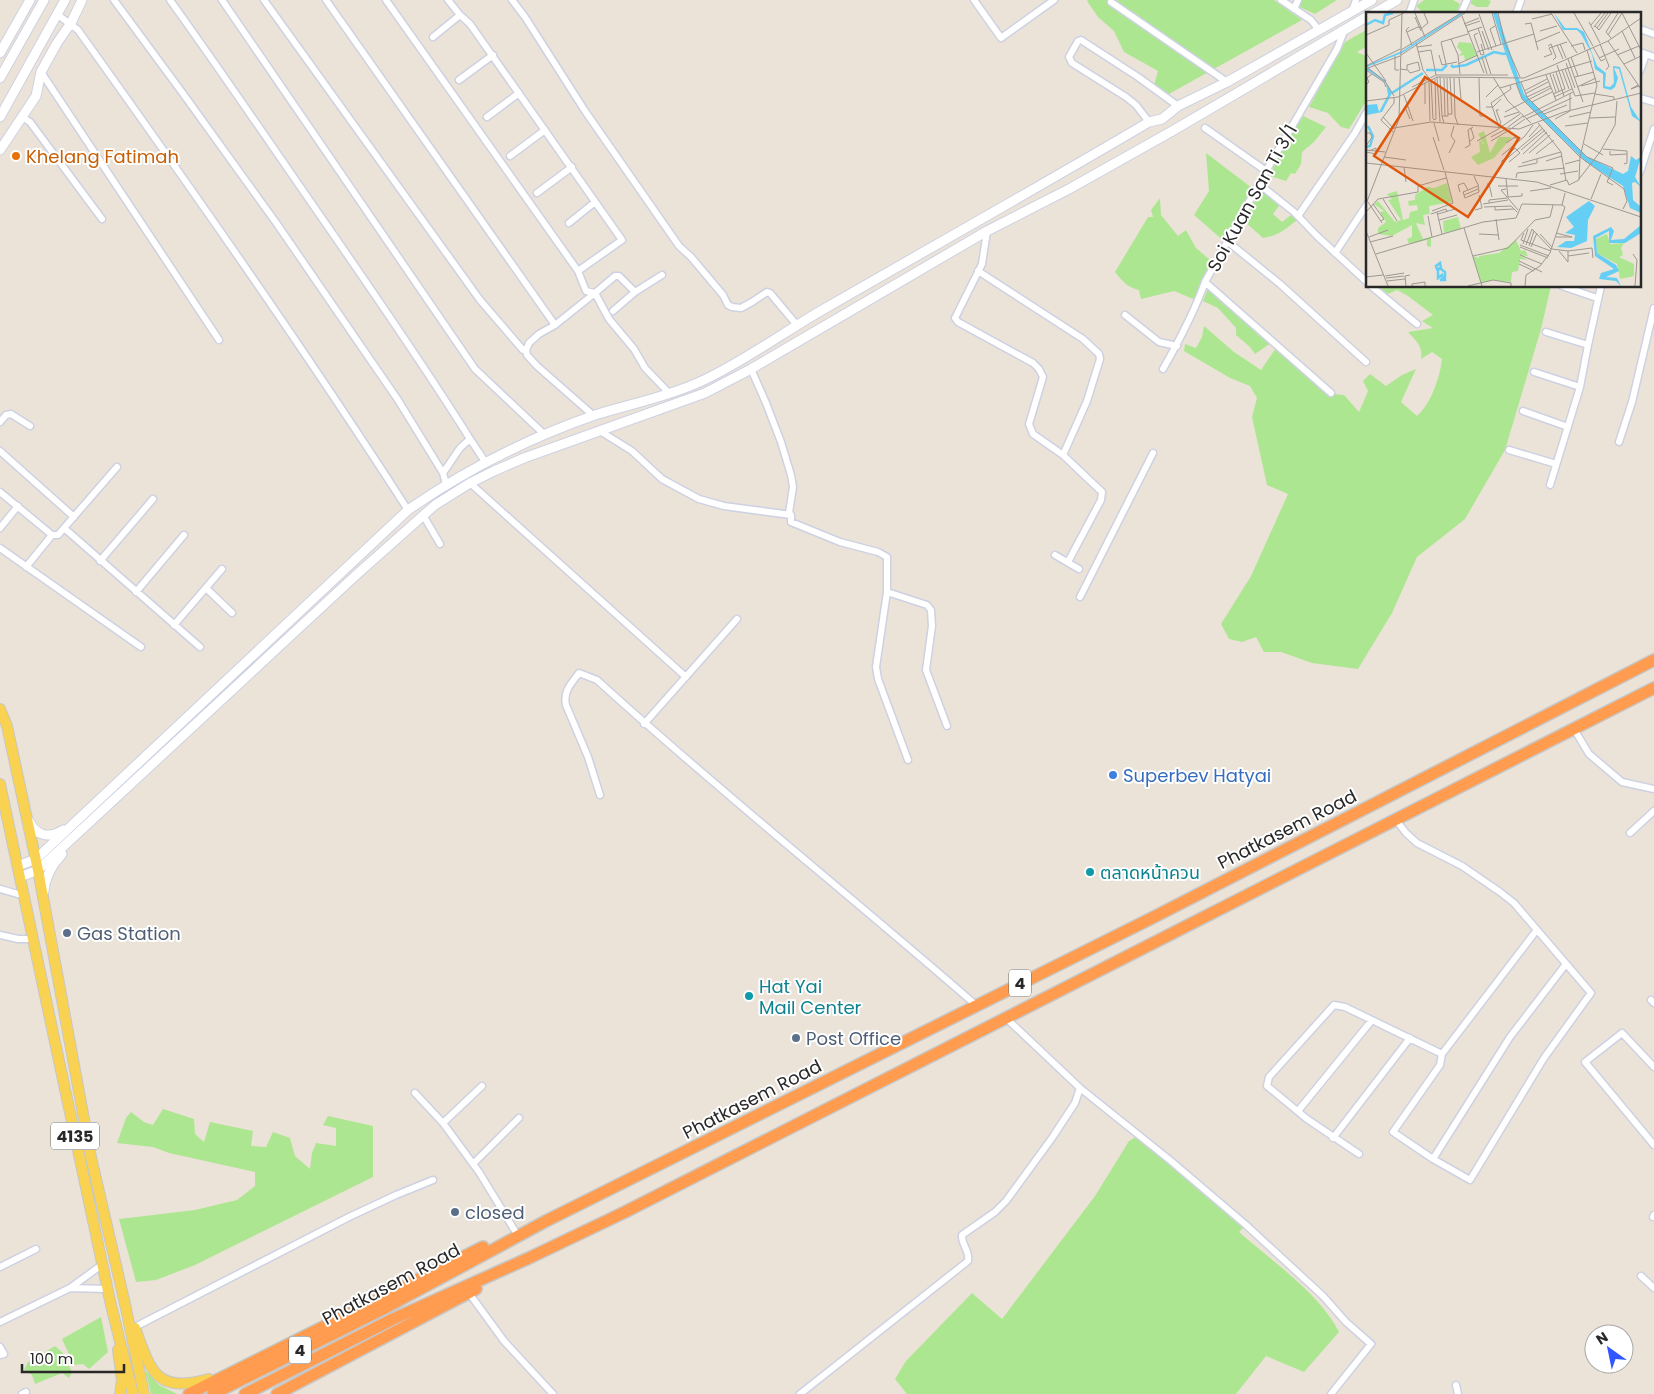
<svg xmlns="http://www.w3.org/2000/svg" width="1654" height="1394" viewBox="0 0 1654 1394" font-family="Poppins,'Noto Sans Thai',sans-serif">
	<rect width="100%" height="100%" fill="#ebe3d8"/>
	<path fill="#ade691" d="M1088,0H1274L1302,20L1167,95L1153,88L1158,71L1124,52L1114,31L1098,17L1087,1Z
		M1296,0H1337L1315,14L1293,4Z
		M1424,0H1453L1460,4L1456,14H1425L1416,6Z
		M1471,0H1488L1491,1L1488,7H1477L1470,3Z
		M1368,29V46L1357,52L1368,57V98L1349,129L1341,127L1328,113L1309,107L1345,42Z
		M1303,116L1326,127L1314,142L1302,152L1301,164L1295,174L1291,173L1286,181L1270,176L1278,156Z
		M1206,153L1256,191L1226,243L1194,215L1209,191Z
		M1261,190L1279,206L1273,214L1282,222L1291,215L1297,220C1286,229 1277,236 1263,238L1244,221Z
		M1160,198L1161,215L1178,236L1186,230L1196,248L1215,264L1198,301L1174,291L1141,299L1139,290C1128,288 1122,281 1115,272L1148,217H1153L1151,210Z
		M1209,286L1239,314L1259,336H1265L1274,341L1255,354L1250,347L1236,335V328L1218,308L1203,301Z
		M1378,286H1551L1541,329L1505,450L1465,519L1417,557L1392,613L1358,669L1312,663L1281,652H1264L1256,637L1242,642L1229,639L1221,624L1251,576L1288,494L1267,485L1252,417L1257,398L1250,386L1230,378L1184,351L1185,344L1196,348L1202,337L1204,326L1234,352L1261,370L1276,348L1325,393L1344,395L1359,412L1368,391L1363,381L1370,374L1386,386L1402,375L1416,369L1401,402L1417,416C1431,404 1440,377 1442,359L1432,352L1421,359C1423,346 1416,341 1408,332L1433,328L1422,321L1433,315L1408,296L1397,290L1388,294Z
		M163,1109L194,1119L195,1134L204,1142L210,1122L253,1131L251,1146L266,1147L273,1132L290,1138L295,1156L310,1169L312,1153L316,1143L336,1146V1128L323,1125L328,1116L373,1126V1177L195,1265L156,1280L136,1282L119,1219L195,1210L237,1200L255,1186V1172L169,1153L153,1147L117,1143L126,1118L131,1112L144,1122L153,1125Z
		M1141,1134L1244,1227L1239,1232C1272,1261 1319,1293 1339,1332L1304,1372L1266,1356L1236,1394H907L895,1379L906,1361L972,1293L1002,1319L1095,1196L1129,1141Z
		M101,1317L108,1352L89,1369L83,1364L74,1365L62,1339Z
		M55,1346L63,1353L72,1372L69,1378L62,1373L35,1384L32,1375L24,1370L28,1362Z
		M145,1370L159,1385L177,1394H151Z"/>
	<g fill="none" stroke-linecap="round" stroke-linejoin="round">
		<g stroke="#cdd1e2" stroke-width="9">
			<path id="street" d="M114,0L184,95L277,224L398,400L443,473L446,484
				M170,0C226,78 280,158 335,237C381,304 427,370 470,439L460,448L443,473
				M222,0L475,369L545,435
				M264,0L480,300L523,350H526
				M326,0L555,325
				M386,0L578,271L586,291L595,293L555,325L539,334L529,343L526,350L527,355L537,366L594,416
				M448,0L460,15L470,24L622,240L578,271
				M512,0L525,17L585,111L679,246L691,257L723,295L728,305L732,307L741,308L752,302L767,292L770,293L796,324
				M974,0L1001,38L1054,0
				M1281,0L1311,20L1319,30
				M1111,2L1227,82
				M1294,9L1298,0
				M1352,11L1356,0
				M1409,14L1414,0
				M1461,14L1467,0
				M1516,14L1521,0
				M58,15L78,30C191,188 303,347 408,510
				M1640,29L1654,34
				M433,37L460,15
				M1640,52L1654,57
				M1640,71L1646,54
				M41,72L219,340
				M459,80L493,55
				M1640,98L1654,102
				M22,117L30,122L102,219
				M487,117L519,93
				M1149,122L1136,105L1126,97L1072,63L1069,57L1078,41L1081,40L1138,77L1178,106
				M1205,128L1266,171
				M510,156L545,130
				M1640,172L1654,129
				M1259,184L1294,212L1317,236L1368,283
				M537,193L572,167
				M1298,216L1355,133L1368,110
				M569,223L595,202
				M987,231L982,264L955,318L958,322L1033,363L1039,369L1043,377L1029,424L1033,434L1063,455L1102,492L1101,500L1068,562
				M1227,241L1280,284L1366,362
				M1335,253L1368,203
				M978,271L1083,339L1099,354L1100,359L1087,401L1063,455
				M1205,282L1331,393
				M1371,286L1417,324
				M1562,286L1597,298
				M635,292L619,276H615L595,293L609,319L634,349L645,368L669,393
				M613,311L635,292L662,275
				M1125,315L1159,342L1177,346
				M1546,332L1588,345L1580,387L1550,485
				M1588,345L1601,286
				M751,369L766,403L781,442L791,475L793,487L789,513L791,515V522L840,542L878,552L887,557V592L876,667L878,679L908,760
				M1163,369C1179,341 1194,313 1205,282L1266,171L1337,49L1345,29
				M1534,372L1580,387
				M1523,411L1568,427
				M0,422L6,415L11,414L30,426
				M600,431L632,451L662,479L699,499L724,506L791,515
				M470,439L486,463
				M1619,442L1632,402L1654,308
				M1509,450L1556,464
				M0,451L74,517
				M470,483L686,677
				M0,492L52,535H58L117,467
				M423,515L440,544
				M0,528L18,506
				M64,528L200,647
				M0,548L141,647
				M1055,555L1079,569
				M100,561L153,499
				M26,567L52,535
				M206,588L232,613
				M136,592L184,535
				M887,592L927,605L931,610L932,626L926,670L947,726
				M1080,597L1153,453
				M174,625L222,569
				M644,724L737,619
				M1574,729L1589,754L1622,782L1654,789
				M600,795L588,757L566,705C563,691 571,684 579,673L597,680C720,792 851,896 977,1006
				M1396,820L1406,833L1417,843L1462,866L1500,892L1514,903L1591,993L1544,1058L1470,1180L1433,1159L1393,1132L1440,1065L1442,1054L1536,931
				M1630,833L1654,811
				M0,889L25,896
				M0,935L18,939H34
				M1651,1000L1654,1003
				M1006,1018L1080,1088L1171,1161L1246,1225L1323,1296L1346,1322L1371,1344L1331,1394
				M1654,1067L1622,1033L1585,1062L1654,1145
				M415,1093L443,1123L479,1172L515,1231
				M1298,1111L1372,1020
				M443,1123L482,1086
				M1333,1138L1410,1038
				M1359,1154L1307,1119L1267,1086L1269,1077L1334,1005L1345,1007L1442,1054
				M1433,1159L1510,1037L1566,964
				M473,1164L519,1118
				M1653,1217L1654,1215
				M0,1267L36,1249
				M1641,1276L1654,1288
				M70,1288L108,1289
				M469,1293L504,1341L553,1394
				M0,1322L70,1288L103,1264
				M135,1327L349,1217L396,1195L433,1180
				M0,1347L4,1354L0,1355
				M1456,1385L1458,1394
				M22,1394L26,1392
				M800,1394L968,1261C970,1251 961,1244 962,1235L995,1212L1006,1201L1052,1138L1075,1103L1080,1088"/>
		</g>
		<g stroke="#cdd1e2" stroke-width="11">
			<path id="secondary" d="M1373,14L1397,0
				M0,53L30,0
				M0,78L44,0
				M0,117L65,0
				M0,150L36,96L41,72L57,43L71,23L82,0
				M29,821C36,836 49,839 63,830
				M18,866L36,859L408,510C465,470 529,438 595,415C631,404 670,396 704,380C748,359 788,329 831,305C937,244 1044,184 1149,122L1162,119L1178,106L1227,82L1372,0
				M20,877L38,870L355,576L435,505L470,483L494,471L524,458L705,393L751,369L987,231L1069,189L1174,130L1368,16
				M44,891C45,876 52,865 62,854"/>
		</g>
		<g stroke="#c7c7c7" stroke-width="12">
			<path id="primary" d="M0,709L7,726L38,870L91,1157L125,1304L144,1394
				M0,784L111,1305L133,1394
				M135,1328C151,1371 155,1394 209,1379
				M118,1350L122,1380L120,1394"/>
		</g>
		<g stroke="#c7c7c7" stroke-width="14">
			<path id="highway" d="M189,1394L483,1247
				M213,1394L387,1307L546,1221L1152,918L1654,660
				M245,1394L393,1319L529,1258L625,1212L1654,688
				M277,1394L476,1289"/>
		</g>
		<use href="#street" stroke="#fff" stroke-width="6"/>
		<use href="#secondary" stroke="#fff" stroke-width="9"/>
		<use href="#primary" stroke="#f8d250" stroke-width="10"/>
		<use href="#highway" stroke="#ff9c4f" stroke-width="11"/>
	</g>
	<circle fill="#e8710a" stroke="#fff" stroke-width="2" cx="16" cy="156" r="5"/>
	<circle fill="#3f7fe0" stroke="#fff" stroke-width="2" cx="1113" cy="775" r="5"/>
	<g fill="#0f9aa8" stroke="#fff" stroke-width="2">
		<circle cx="1090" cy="872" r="5"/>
		<circle cx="749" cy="996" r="5"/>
	</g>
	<g fill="#5c6f8a" stroke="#fff" stroke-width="2">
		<circle cx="67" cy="933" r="5"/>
		<circle cx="796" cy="1038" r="5"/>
		<circle cx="455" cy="1212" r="5"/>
	</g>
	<g text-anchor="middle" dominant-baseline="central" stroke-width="4" stroke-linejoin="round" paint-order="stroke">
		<g fill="#fff" stroke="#686868" stroke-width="1">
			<rect x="1009" y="969.5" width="22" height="27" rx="4"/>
			<rect x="51" y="1122.5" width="48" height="27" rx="4"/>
			<rect x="289" y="1336.5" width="22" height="27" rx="4"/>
		</g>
		<g font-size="16" font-weight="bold" fill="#282828">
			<text x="1020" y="983">4</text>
			<text x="75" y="1136">4135</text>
			<text x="300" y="1350">4</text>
		</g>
		<g font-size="18" fill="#c56008" stroke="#fff" text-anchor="start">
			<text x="26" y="156">Khelang Fatimah</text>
		</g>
		<g font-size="18" fill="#282828" stroke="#fff">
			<text transform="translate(1252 198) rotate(-61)">Soi Kuan San Ti 3/1</text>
			<text transform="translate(1287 829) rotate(-27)">Phatkasem Road</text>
			<text transform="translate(752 1099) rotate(-27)">Phatkasem Road</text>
			<text transform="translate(391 1284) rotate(-28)">Phatkasem Road</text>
		</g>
		<g font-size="18" fill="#366cbe" stroke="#fff" text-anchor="start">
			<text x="1123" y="775">Superbev Hatyai</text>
		</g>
		<g font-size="18" fill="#0d838f" stroke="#fff" text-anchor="start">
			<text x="1100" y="872">ตลาดหน้าควน</text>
			<text x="759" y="986">Hat Yai<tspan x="759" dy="21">Mail Center</tspan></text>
		</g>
		<g font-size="18" fill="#4e5e75" stroke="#fff" text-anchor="start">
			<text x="77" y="933">Gas Station</text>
			<text x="806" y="1038">Post Office</text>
			<text x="465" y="1212">closed</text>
		</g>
	</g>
	<g transform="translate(1366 12)">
		<rect width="275" height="275" fill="#ebe3d8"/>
		<path d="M93,30L105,31L111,43L99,49L98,43L93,44L96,40L91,35ZM118,119L124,141L133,125H146L128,146L112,153L105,145L114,140L113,129L115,128L117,132H118L112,122ZM81,171L86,190L63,194L64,202L57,203L59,213L50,211L57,227L65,225V235L61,234V228L44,232L48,230L43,232L41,227L46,225V213L26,224L12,222V216L20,210L14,200L18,199L8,192L12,189L29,210L35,208L22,188L26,187L21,182L31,179L37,208L43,206L44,200L52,198L51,193L43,194L42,189L49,188V183L61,175L68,176ZM92,205L95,217L78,221L77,209ZM241,222L244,232L258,231L255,236L257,243L253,245L268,252V264L254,267L251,252L231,241L230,227ZM150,228L155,239L159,238L162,244L153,243L162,248L154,247L152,259L146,260L145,270L127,268L115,271L107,244L113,246V244L133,241Z" fill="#ade691"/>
		<path d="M95,1H98L36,41L1,55L19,69L26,81L16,100L1,103L0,107L1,93L11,92L13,100L22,83L20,71L0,57V54L36,39ZM127,1H131L158,82L220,144L257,162L262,159L265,144L270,148L275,145L269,165L275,175L269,170L266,171L267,188L274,194L275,201L264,196L257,174L220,150L156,87L140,43H136L139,40ZM188,1L199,16H211L218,20L231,54L240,61L239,74L244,75L248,71L247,54L254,55L265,95L275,110L266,104L253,57L248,56L252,66L249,75L245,78L237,76V62L229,57L226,42L215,22L211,18H197ZM223,189L229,194L222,208L221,229L205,236L191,235L200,229H208L209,223L199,221L208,215L200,205ZM275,213V221L259,231H243V219L230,226L231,241L250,253L253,259L240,265L251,266L255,274L250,269L233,267L235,261L248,257L229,244L227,224L245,215L248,219L245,228L258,227Z" fill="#64cef5"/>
		<path fill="none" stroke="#64cef5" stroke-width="2.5" d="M0,13L9,8L17,11L19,3L27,1M85,53L87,55L100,53L128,40L138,42M60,58H76L81,53M26,81L57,61M0,135L4,134L7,124L2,114M74,251L75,256L71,257L70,254ZM72,257H75L79,260V268H74L77,267L76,263L72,266Z"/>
		<path fill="none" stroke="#9d9892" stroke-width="1" d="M49,1L59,25M126,1L135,32M132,1L139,31L154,65M185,1L211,41M208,1L227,34M256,1L275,38M113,2L126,38M96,4L118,61M49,5L55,19M166,7L186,2M223,10L234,31M98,12L113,6M159,12L165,11L172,38M225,13L235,1M99,14L114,9M129,14L124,17L130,34M229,14L233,18L245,1M43,15L40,18L46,33M57,15L62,11L58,1M228,15L239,1M112,16L119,37M231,16L242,1M116,19L123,38M174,19L191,14M256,19L269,46M41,20L52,15L57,16M101,20L116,15M112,21L108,23L115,43L118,42L115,32M0,23L23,13V8L38,1M242,23L256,1M245,26L240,20L252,1M85,27L92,43L94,62M242,29L275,77M170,30L194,20M50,31L57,58L63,66M194,32L200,46M234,32L243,54L240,58M191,33L197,47M182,34L185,32L190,45L187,48M205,34L217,31L219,38M51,35L66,33M227,35L235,49L239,47M35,38L95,1M52,40L65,38L70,63M111,40L168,22M0,41L20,69M35,43L99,1M73,43L76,53L91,50M251,43L273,34M29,44V58H33M119,44L125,62M116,45L121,62M178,45L186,42L183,36L201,30M205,45L212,64M233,46L253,37M202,47L217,90M200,51L209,76M80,52L75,30L102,22M92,52L112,43M258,52L275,44M0,54L34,37M34,57L42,58L44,61L54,58L52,50L41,53V57M199,57L209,84L229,81M0,58L18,70L20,75M196,58L203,77M190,60L198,84M184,62L190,80M187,62L193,79M180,63L190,88M71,65L74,110M74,65L76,104M93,65L95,87M127,65L142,89L165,111M209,65L228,60M78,66L79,104M88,66L89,104L92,113M113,66L114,104H120M65,68L67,107M63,70L64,109M155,70L161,85L221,145L247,156L241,170L247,173M59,71V92M150,71L156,87L214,145L258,177L261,189L257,197M0,73L3,70L1,66L6,62M272,73L265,77L273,74M215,74L234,69M46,75L70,63H142M211,75L230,66M134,76L226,49M158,79L181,67M159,82L182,70M187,82L199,77L191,53M229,82L248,85V88M38,83L47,109M28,84L19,69L2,56L34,44M120,85L132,73M161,85L184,74M188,85L206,77M0,89L32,85L71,65L158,66L242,29L275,6M166,90L186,80M42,95H39L44,107M120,95H127L135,87M204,98V81M139,100L185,76M82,102H86L84,65M178,102L201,93M17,105L28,117M138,105L153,100M157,105L207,80M203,105L225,100M223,106L249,105M160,107L206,86M189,107L204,99M67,108L70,107L69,67M68,111L73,129M78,111L76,104H82L81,66M172,111L195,140L200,169M132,113L135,111L130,98H133M199,114L222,111M133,115L125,91L145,77L144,73M135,115L154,102M142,115L157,104M28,116L65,110L153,117L198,100L275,81M146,116L159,107M27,120L15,108L28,91V85M0,121H4L6,125L0,134M67,125L78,158M125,125L140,117M163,125L174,113M111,129L134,116M125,129L145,117M103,130L108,126L105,116M140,131L149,125L153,130M218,132L237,143M99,136L104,133L102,118L107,115M237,137L261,139V151L258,152M0,138L19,140M155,138L179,118M244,139V143L261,142M0,140L10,142V136L3,139M83,141L89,129L85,124L88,114M163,141L184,123M157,142L181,120M170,142L188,128M136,143L159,124L167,113M18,145L40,148M138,149L177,116M180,149L196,144M135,150L149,136L154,141L143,150M0,151L171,170L275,205M156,151L195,140M199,152L214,148M38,155L40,170M152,155L171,151V147M194,162L212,159M108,164L111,171L112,172L113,180L99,186L97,180L112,174M150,166L151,161L199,156M140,167L142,185L156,184V181M213,167L234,140L249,113L251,89M121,172H123L126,185M184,173L201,168L203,173M203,173L213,168L214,145L231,73L221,38M132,174H152M140,177L135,178L152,198M164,179L185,176M94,180L92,173L98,171L102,178M98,183L112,177M17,187L31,209M225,187L235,162M2,190L16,211M123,191V188L141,186M0,192L33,107L36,1M7,192L18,207L15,209M117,192L142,188M118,195L145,194L151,200M129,195V198L148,197M109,198L116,196L113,183M66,199L87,191L79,160M0,200L12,187L52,180V174L80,166M71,200L76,222M65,202L80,197L81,200M72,202L89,197M62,204L66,225M130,207L133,228M73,208L91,203M98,216L116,274M0,219L22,274M158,221L155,228L185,239M190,221L206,225M113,222L133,223M174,222L186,235M3,225L22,218M190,225H206M4,230L27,224M157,232L162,217M154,233L183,244M160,233L166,217L185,237M163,234L168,219M154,235L182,246M165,235L171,221M186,237L202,239L226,236L227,246M193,239L202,250V239M10,242L117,210L150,206L156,192L196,193M267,242L271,248L269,274M154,243L176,252M107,244L142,236L169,208L184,205L187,193M202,244L223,241M153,249L176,260M153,252L168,259M19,264L38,261M0,265L17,263M20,266L38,264M21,269L39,267M40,274L39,264L44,263M46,274V272L59,270V274M102,274L127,268L145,271V274M159,274L160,263L174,254L184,241L199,195L196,193L199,181"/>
		<path fill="#de570d" fill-opacity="0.15" stroke="#de570d" stroke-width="2.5" d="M59,65L153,126L102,205L8,144Z"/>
		<rect width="275" height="275" fill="none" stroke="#282828" stroke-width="2.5"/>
	</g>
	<g transform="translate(1609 1349) rotate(327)"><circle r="24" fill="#ffffff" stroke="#a9a9a9"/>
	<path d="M0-4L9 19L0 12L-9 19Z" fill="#3157ff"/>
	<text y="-8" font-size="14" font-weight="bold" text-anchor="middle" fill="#282828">N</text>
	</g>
	<path d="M22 1364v8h102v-8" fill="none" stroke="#282828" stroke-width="2.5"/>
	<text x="30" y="1364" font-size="15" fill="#282828" stroke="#ffffff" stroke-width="4" paint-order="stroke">100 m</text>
</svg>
